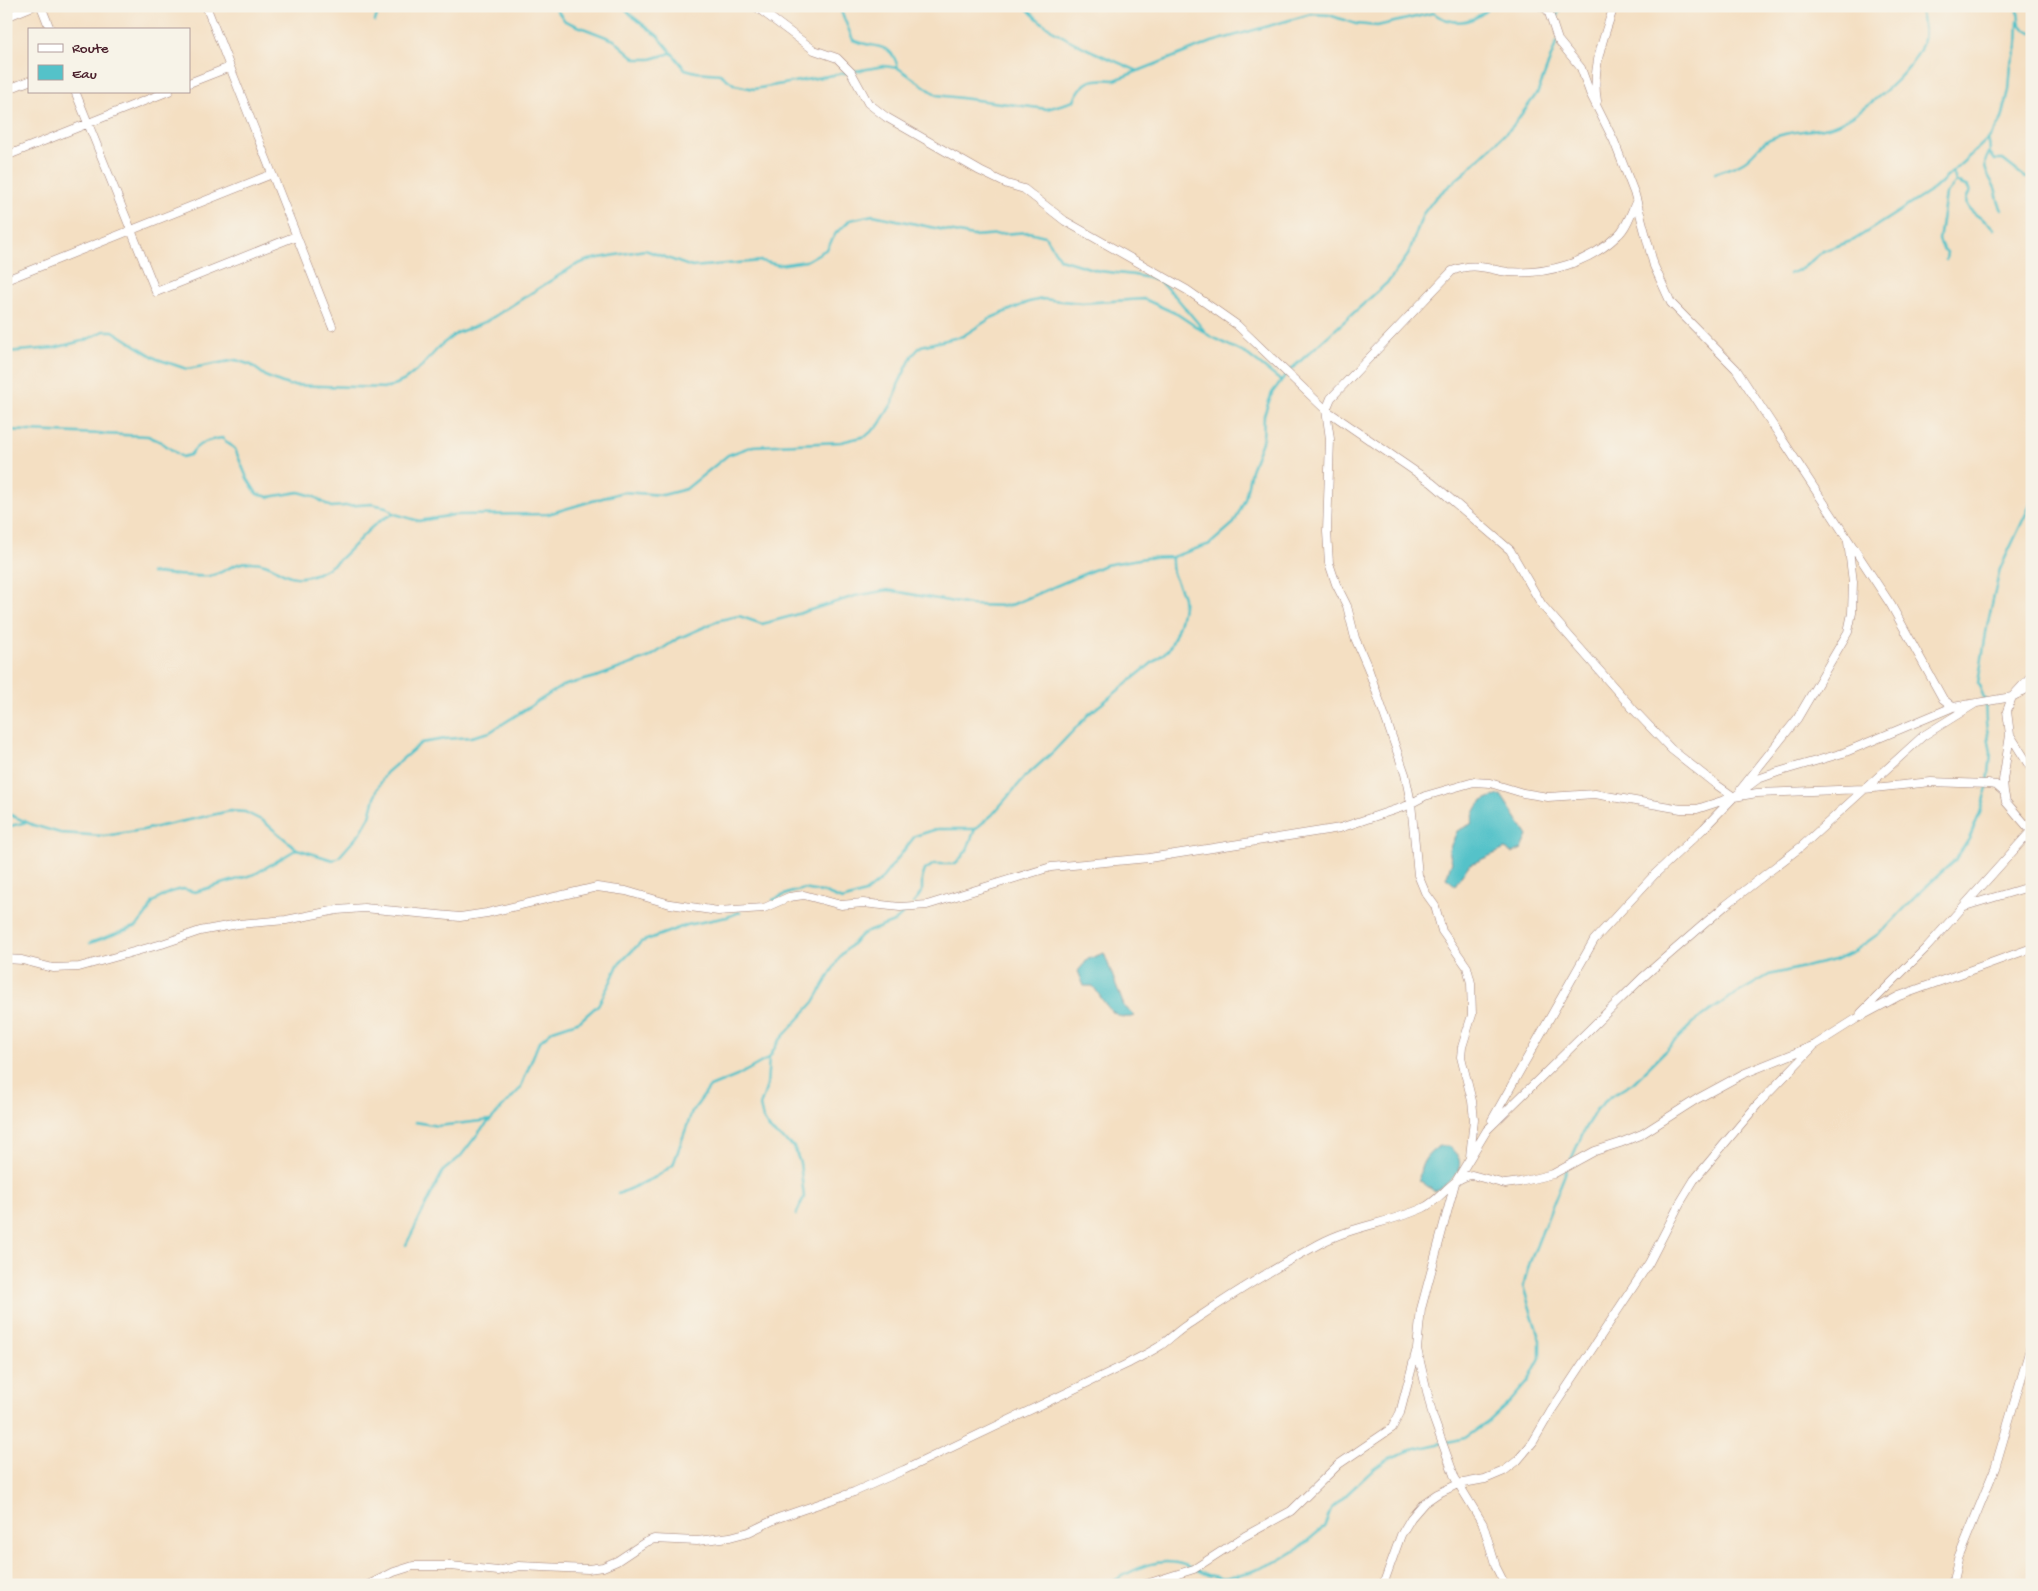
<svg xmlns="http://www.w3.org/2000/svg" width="2038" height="1591" viewBox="0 0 2038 1591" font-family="'Gochi Hand',sans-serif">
	<rect width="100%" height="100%" fill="#f7f3e8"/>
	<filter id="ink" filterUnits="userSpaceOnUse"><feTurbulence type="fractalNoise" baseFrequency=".02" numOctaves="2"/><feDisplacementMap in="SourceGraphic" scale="10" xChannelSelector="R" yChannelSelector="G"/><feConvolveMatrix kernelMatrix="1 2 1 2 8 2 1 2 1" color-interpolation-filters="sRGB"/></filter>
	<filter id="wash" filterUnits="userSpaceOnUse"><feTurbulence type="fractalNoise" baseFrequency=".0096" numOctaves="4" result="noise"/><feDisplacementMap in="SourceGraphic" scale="20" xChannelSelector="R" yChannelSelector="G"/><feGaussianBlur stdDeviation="1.12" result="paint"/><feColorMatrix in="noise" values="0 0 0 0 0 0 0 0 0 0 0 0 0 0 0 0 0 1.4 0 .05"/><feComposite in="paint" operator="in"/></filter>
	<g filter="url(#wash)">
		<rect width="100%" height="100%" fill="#f4dfc2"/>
		<path fill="#54c2c9" stroke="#4f707a" d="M1501,795L1528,836L1522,849L1512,853L1505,849L1469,865L1455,885L1446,878L1452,862L1449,850L1457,831L1471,824C1476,804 1481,798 1501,795Z
			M1104,953L1124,1006L1135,1016C1113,1023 1104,1001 1093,986H1084L1078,971L1088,959Z
			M1439,1146H1448C1451,1149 1455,1152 1457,1155C1467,1170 1446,1186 1434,1191L1419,1180C1420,1164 1426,1155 1439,1146Z"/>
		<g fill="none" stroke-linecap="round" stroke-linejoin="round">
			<path stroke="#54c2c9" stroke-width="2.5" d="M554,6L565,21L614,40L636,59H651L671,53
				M623,6L632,16L658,36L685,69L696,72L720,74L735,85L754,89L884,66L898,68L937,95L1047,109L1074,101C1082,79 1094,78 1115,80L1212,42L1311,14L1329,15L1356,24L1377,26L1433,13C1454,27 1473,24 1491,6
				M839,6L853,40C876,50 891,40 898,68
				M1025,6C1049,37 1103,55 1138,71
				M2018,6C2018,19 2018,28 2032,33
				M375,21L379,9L382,6
				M1556,23L1555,19L1562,6
				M1988,139C1993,157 1986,152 1985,165C1985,175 1994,182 1996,191C1998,199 1998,203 2002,210
				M1990,153L1995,160H2003L2026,178
				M1715,173C1724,170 1735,167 1743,162C1754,156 1760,142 1772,138C1790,130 1809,132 1828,127C1856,120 1914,72 1922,44C1926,31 1922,18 1919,6
				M1956,182L1968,187L1970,192C1956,210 1985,217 1994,229
				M1946,260L1947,252L1943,249L1939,240L1946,194L1956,182L1953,171
				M1789,274L1803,268L1823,251L1854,240L1934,189L1990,137L2002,119L2009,90L2011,64L2017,47L2018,21
				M6,352L54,348L86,340L104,331H113L157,359L187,369L236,360L251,365L267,377L288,385L388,388L405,380L421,367L441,345L457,333L487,321L574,266L588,260L645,250L692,267L761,261L779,265L806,261L827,249L836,233L850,220L873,215L973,236L1029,232L1045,236L1060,259L1099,271L1134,275L1158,280L1176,297L1208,335L1248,355L1281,381
				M6,430L148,436L161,442L182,457L190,455C198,443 207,440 222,438L235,449L247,478L257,494L269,497L299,492L313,496L331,507L372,504L386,507L395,514L419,521L453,515L548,514L623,492L663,495L686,489L728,455L753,446L841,442L866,436L879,425L893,402L898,385L912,356L921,346L963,336L991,318L1029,302L1042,299L1082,303L1144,299L1177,314L1204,332
				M151,573C170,574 190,577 209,576C224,574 234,561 252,562C280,562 284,588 320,572C349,560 366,522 394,514
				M6,813L33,825L60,833L104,836L143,830L230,811L245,812L263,821L297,849L333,860L339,857L361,832L370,816L377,790L386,773L421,743L445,739L471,737L490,732L562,686L599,676L650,657L677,639L720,620L739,616L762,624L788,617L855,596L888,590L970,605L1009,606L1105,565L1145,558L1172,557L1210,544L1234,523L1245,499L1251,470L1263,439L1264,415L1272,393L1287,373L1389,281L1408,255L1423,214L1435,198L1463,174L1512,127L1538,92L1557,41
				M6,827L27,822
				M773,900L789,893L804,889L825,893L842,900L865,893L880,881L915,836L937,829H975L992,815L1025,777L1054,751L1089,714L1168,650C1175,638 1187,607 1182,594C1176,578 1171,577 1172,557
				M914,903L922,891V879L925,870L934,864H956L967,850L975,829
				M90,943L137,926L148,912L153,902L170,892L183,889L195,892L255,874L297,849
				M769,1058L767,1086L760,1106L763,1119L771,1131L794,1147L800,1163L804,1197L796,1215
				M415,1122L438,1126L490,1120
				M1570,1162L1585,1128L1596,1110L1611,1096L1633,1083L1694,1022L1729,998L1769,975L1835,960L1856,950L1885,929L1917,895L1956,859L1969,839L1980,813L1988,784L1991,753L1986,723L1985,700L1978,683L1987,627L2000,569L2032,501
				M618,1194L656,1177L673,1165L692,1112L710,1087L737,1076L769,1058L778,1042L814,1002L841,955L862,934L894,922L908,909
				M406,1245L443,1171L460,1157L480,1131L520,1089L539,1042L553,1030L580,1021L598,1005L610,983L618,965L641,942L687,925L727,917L740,912
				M1197,1570L1208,1575L1224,1578L1250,1572L1278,1561L1298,1549L1324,1527L1331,1509L1375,1468L1390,1458L1411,1450L1465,1438L1488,1422L1510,1402L1528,1381L1540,1358V1340L1523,1286L1530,1262L1567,1169
				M212,1585L237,1582L246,1585
				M395,1585C409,1578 422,1580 437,1585
				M720,1585H725
				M1107,1585C1134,1569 1160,1553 1192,1568
				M1237,1585L1238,1575"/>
		</g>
	</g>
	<g filter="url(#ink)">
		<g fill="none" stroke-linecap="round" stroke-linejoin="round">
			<g stroke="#9f7f76" stroke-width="9">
				<path id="minor" d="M41,6L50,29
					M206,6L332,326
					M755,6L814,50L837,58L851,72L868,103L886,117L980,171L1007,184L1024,189L1065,221L1187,290L1237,325L1326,410L1432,483L1510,550L1542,605L1633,709L1671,749L1714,783L1734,797L1758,779L1778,772L1843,753L1953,707
					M1541,6L1548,10L1558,40L1581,68L1590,93L1614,141L1635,195L1654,266L1671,303L1736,369L1891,605L1943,699L1953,707L2012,697L2032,686
					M6,17L33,6
					M189,83L230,67
					M6,90L29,81
					M75,91L156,292L296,236
					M1597,101C1591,68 1604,37 1614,6
					M6,156L169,91
					M6,280L272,174
					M2010,735L2032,770
					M1741,789L1797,719L1848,632L1852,613L1853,582L1848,542
					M2004,792L2003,780L2010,735L2007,711L2012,697L2032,675
					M1965,906L2032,886
					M6,959L22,960L53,968L79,967L162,944L200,931L238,924L286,920L337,910L364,908L460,917L487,913L597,887L626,891L670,904L718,911L764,908L789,897L804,895L841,905L863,903L900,907L927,905L1051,867L1149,858L1340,828L1406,806L1425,796L1474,782L1490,783L1523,793L1548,797L1595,794L1681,809H1697L1734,797L1757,793L1864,789L1931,782L1988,784L1996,785L2004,792L2006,802L2032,832
					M1861,1013L1926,948L2032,830
					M1492,1120L1594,940L1655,874L1704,828L1733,798
					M1470,1157L1474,1119L1472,1101L1461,1057L1462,1047L1472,1015L1471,983L1467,967L1442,931L1435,906L1425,892L1418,875L1411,803L1405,774L1368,668L1355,638L1347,606L1336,584L1329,563L1327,532L1330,439L1326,410L1331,398L1452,271C1475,262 1486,269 1508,272C1546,275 1590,263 1618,235C1627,227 1631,213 1636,202
					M368,1585L394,1572L413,1566H451L498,1571L519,1566L588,1569L603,1567L617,1561L644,1543L654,1539L697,1541L730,1537L749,1532L778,1518L854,1492L904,1470L1127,1364C1138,1358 1149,1353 1160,1346C1171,1338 1181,1328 1193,1321C1234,1293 1276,1267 1319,1244C1352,1226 1390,1223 1423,1208C1441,1200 1452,1177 1472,1175L1505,1184L1520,1182L1553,1174L1595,1151L1620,1143L1642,1134L1697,1099L1743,1074L1815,1045L1856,1019L1899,996L2032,948
					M1143,1585L1194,1569L1245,1536L1291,1511L1339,1464L1392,1428L1400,1413L1416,1352
					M1383,1585L1401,1535L1411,1518L1424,1503L1437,1494L1458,1484L1485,1479L1504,1471L1517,1461L1533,1442L1551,1411L1649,1263L1680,1203L1694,1180L1757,1105L1812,1048
					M1505,1585L1496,1567L1483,1524L1455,1478L1433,1417L1417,1349L1421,1309L1455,1183L1487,1130L1642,978L1726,905L1802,846L1923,736L1976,703
					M1952,1585L1958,1559L1995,1468L2032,1342"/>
			</g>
			<use href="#minor" stroke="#fff" stroke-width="8"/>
		</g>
	</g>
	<rect width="2038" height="1591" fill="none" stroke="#f7f3e8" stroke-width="25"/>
	<rect x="28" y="28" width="162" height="65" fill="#f7f3e8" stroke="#b29e9c"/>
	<rect x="38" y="44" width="25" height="8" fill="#ffffff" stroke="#b29e9c"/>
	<text x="72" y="52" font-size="15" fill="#4a1f2b">Route</text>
	<rect x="38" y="65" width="25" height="15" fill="#54c2c9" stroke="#b29e9c"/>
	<text x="72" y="78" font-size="15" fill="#4a1f2b">Eau</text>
</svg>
